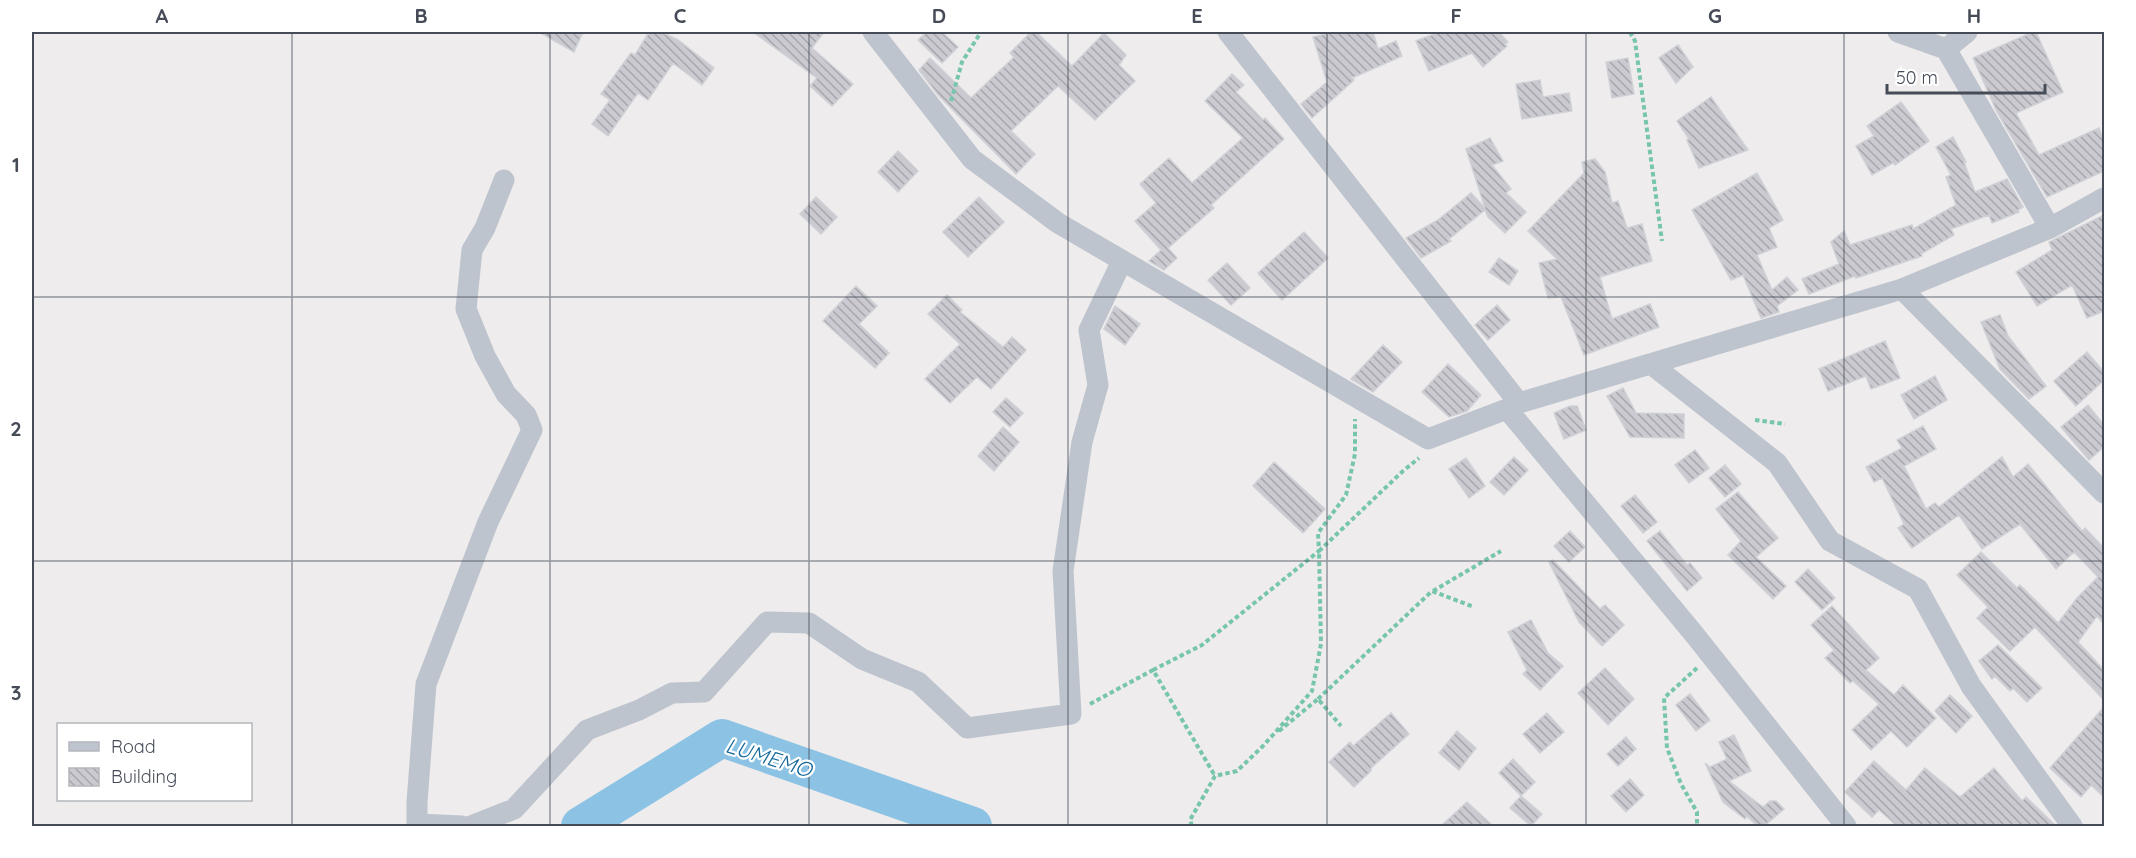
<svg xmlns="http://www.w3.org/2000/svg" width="2136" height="858" viewBox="0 0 2136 858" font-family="Quicksand,sans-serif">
	<defs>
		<pattern id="building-back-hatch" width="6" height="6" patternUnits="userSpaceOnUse" patternTransform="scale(1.5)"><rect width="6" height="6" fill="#cacad0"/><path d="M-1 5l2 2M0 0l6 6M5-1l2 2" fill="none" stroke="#a6a6ac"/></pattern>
	</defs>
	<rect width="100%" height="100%" fill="#eeecec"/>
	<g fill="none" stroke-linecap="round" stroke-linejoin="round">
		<path stroke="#8cc3e4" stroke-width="38" d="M580,826L722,738L973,826"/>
	</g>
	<path fill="url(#building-back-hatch)" stroke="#d0d1d7" stroke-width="1.5" d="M539,32H583L574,52Z
		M649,32H661L678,40L714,68L702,85L673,63L648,100L638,93L608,136L592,124L610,100L601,94L631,53L635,55Z
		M753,32H824L812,48L853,84L832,106L810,86L817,78Z
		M927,32H942L958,47L942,63L918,40Z
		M1031,32H1036L1072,66L1104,33L1126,55L1119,65L1135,81L1095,120L1058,86L1011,131L1035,154L1016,174L938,95L919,70L930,58L971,98L1014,57L1010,53Z
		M1333,32H1373L1378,49L1396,41L1402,56L1352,78L1354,80L1312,118L1301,104L1327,82L1313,37Z
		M1439,32H1499L1508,42L1505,44L1507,46L1483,67L1472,53L1429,71L1416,41Z
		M2033,32H2036L2063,92L2016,113L2039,155L2099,128L2104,141V171L2047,197L1997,112L1973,58Z
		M1678,45L1693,67L1676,83L1659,58Z
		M1628,58L1634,94L1612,98L1606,62Z
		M1232,74L1244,85L1236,92L1263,120L1265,118L1284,139L1211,205L1214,208L1168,248L1177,258L1164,270L1149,261L1161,250L1135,221L1156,203L1140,184L1169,158L1192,183L1243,138L1205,101Z
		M1540,80L1543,97L1569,93L1572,111L1522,119L1516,84Z
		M1711,97L1748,150L1699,168L1687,140L1689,139L1677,121Z
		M1901,102L1929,141L1895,165L1893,163L1872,175L1856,146L1874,136L1867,126Z
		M1953,137L1966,162H1964L1975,192L2007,179L2023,207L2018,210L2019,212L1992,223L1989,215L1951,229L1954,235L1921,254L1922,256L1856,278L1855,276L1809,294L1802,279L1839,264L1831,242L1844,231L1850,245L1912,225L1913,229L1956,205L1946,177L1951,175L1936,147Z
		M1490,138L1503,161L1492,165L1511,189L1506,193L1526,212L1505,233L1488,217L1485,210L1449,239L1451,241L1421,258L1406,238L1438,220L1471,193L1485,208L1466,149Z
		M898,151L918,171L898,192L878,172Z
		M1595,159L1605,172L1612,203L1618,201L1627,228L1642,224L1652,261L1600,277L1612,319L1650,304L1659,327L1584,355L1561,297L1548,298L1539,263L1557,259L1528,231L1584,173L1582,162Z
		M1757,173L1783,220L1769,228L1777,247L1757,255L1772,290L1787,277L1798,290L1777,306L1779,312L1761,318L1743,275L1731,280L1692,210Z
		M816,197L837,217L821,234L800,214Z
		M979,197L1004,222L968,257L943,232Z
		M2104,215V311L2087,318L2072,285L2037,306L2016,272L2052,250L2049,242Z
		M1304,232L1328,258L1282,300L1258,273Z
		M1499,258L1518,271L1509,285L1489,272Z
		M1227,263L1250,288L1231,305L1208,280Z
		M856,286L877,306L859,324L889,353L875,368L823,321Z
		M947,295L962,310L960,312L1003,347L1012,337L1026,350L991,389L977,377L950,403L925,379L960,344L928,314Z
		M1497,305L1510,320L1488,340L1475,325Z
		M1115,306L1140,324L1125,345L1104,329Z
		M2000,315L2008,336L2046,386L2029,399L2000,369L1981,322Z
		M1885,341L1900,378L1871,389L1866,376L1828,391L1819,369Z
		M1383,345L1402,362L1373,392L1351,379Z
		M2087,352L2104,372V380L2076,406L2054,381Z
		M1448,364L1481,395L1467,411L1449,417L1422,392Z
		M1935,376L1947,400L1914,419L1901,395Z
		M1623,388L1636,413L1684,414V438L1630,437L1607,396Z
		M1006,398L1023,413L1010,427L993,412Z
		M2088,405L2104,425V447L2089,460L2061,427Z
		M1570,406H1577L1586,430L1564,439L1554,413Z
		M1923,426L1936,449L1904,466L1926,509L1935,503L1939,507L2002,457L2013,477L2028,464L2082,531L2085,528L2104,548V624L2097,616L2078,642L2104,670V700L2035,627L2010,651L1977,618L1988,607L1957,575L1981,552L2017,588L2020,585L2058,623L2077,598L2098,577L2074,552L2056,569L2020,524L1982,549L1959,515L1912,548L1898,528L1904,524L1882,478L1874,482L1866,467L1902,448L1897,440Z
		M1003,427L1019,442L994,471L978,456Z
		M1695,450L1709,468L1689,483L1675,465Z
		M1514,457L1528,470L1504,495L1490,482Z
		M1466,458L1485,486L1469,498L1449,469Z
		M1274,462L1325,509L1303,533L1253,486Z
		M1725,465L1741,484L1725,497L1709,478Z
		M1738,492L1778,538L1756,557L1786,586L1773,599L1728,555L1741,541L1716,509Z
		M1635,495L1657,522L1643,533L1621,506Z
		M1570,531L1585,547L1569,562L1554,546Z
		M1660,531L1687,565L1690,563L1702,578L1687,591L1647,541Z
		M1553,560L1600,609L1605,605L1624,625L1602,646L1579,622L1549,562Z
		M1808,569L1835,598L1822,610L1795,582Z
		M1832,606L1879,658L1866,670L1894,695L1903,685L1936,718L1907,747L1891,731L1871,750L1852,730L1879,704L1853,681L1850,683L1825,658L1834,650L1811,625Z
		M1531,620L1548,653L1563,666L1540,690L1523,674L1527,670L1508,632Z
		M1998,645L2042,688L2027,702L2013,688L2010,691L1995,676L1992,679L1979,661Z
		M1605,668L1634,699L1608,725L1578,693Z
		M1690,694L1710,720L1696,731L1676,705Z
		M1950,695L1972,716L1956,733L1935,711Z
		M2104,707V797L2091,785L2081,797L2050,768Z
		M1391,713L1409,734L1371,768V771L1354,787L1329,762L1350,742L1353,746Z
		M1547,713L1564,732L1540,753L1523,734Z
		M1457,731L1476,748L1459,770L1439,753Z
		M1734,735L1751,771L1729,781L1763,807L1770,801H1776L1784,809L1764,826H1757L1747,816L1745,819L1723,802L1705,763L1710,767L1727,759L1719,742Z
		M1626,737L1636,749L1618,766L1607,754Z
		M1513,759L1535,782L1521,796L1499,773Z
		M1874,761L1906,790L1925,768L1960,797L1994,768L2022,801L2026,797L2056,826H1897L1879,810L1872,817L1845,792Z
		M1630,779L1644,795L1626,812L1611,796Z
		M1521,796L1542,814L1531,826L1510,808Z
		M1467,802L1493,826H1441Z"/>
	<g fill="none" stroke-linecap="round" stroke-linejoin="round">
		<path stroke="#77c5ac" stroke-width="4" stroke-dasharray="4.5 3" stroke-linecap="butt" d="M1630,32L1635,41L1662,241
			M951,101L962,62L981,32
			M1755,420L1785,424
			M1433,591L1501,551
			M1697,668L1664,698L1667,748L1681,784L1697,812V826
			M1153,670L1202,645L1319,551L1318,533L1346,495L1355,454V419
			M1318,699L1432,591L1474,607
			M1090,704L1153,670L1215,776
			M1279,731L1318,699L1341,726
			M1192,826L1190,820L1215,776L1237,771L1263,746L1312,691L1321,644L1319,551L1403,471L1419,458"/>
		<path stroke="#bec4cd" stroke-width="21" d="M873,32L972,159L1058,223L1428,439L1507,409L1519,403L1902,289L2050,228L2104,198
			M1228,32L1519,403
			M1898,32L1946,49L2050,228
			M1946,49L1967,32
			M1902,289L2104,493
			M1651,364L1777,463L1830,541L1918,589L1971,686L2072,826
			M1507,409L1694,634L1846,826
			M462,826L417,824V802L426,684L488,522L532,430L526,415L506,394L485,356L466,309L472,250L485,228L504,180
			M471,826L514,809L587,730L639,710L672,693L704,692L767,622L809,623L862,659L918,682L967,728L1071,714L1063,571L1082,442L1098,385L1089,330L1122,261"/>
	</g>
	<path fill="none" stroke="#464c57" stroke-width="1.5" stroke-opacity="0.55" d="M292,32V826M550,32V826M809,32V826M1068,32V826M1327,32V826M1586,32V826M1844,32V826M32,297H2104M32,561H2104"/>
	<g text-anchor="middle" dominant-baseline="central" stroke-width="4.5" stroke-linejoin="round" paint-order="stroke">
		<g font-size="21" font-style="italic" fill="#16689a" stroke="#fff">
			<text transform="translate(769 757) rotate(17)">LUMEMO</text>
		</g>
	</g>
	<rect width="2136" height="858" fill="none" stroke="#ffffff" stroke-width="66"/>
	<rect x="57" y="723" width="195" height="78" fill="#ffffff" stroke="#b5b7bc" stroke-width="1.5"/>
	<rect x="69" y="742" width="30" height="9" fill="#bec4cd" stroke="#b5b7bc" stroke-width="1.5"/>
	<text x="111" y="753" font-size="18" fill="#464c57">Road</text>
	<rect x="69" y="768" width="30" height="18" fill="url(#building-back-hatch)" stroke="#b5b7bc" stroke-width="1.5"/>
	<text x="111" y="783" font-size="18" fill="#464c57">Building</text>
	<path d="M1887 84v9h158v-9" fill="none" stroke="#464c57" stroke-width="3"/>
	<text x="1896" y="84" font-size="18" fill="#464c57" stroke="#ffffff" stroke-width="4.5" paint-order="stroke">50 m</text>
	<rect x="33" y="33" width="2070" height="792" fill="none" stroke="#464c57" stroke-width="2"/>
	<g font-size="20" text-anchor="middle" font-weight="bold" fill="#464c57">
		<text x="162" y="23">A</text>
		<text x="421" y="23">B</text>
		<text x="680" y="23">C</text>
		<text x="939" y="23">D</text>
		<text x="1197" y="23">E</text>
		<text x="1456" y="23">F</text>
		<text x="1715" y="23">G</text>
		<text x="1974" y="23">H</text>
		<text x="16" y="172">1</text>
		<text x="16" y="436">2</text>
		<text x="16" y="700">3</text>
	</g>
</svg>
